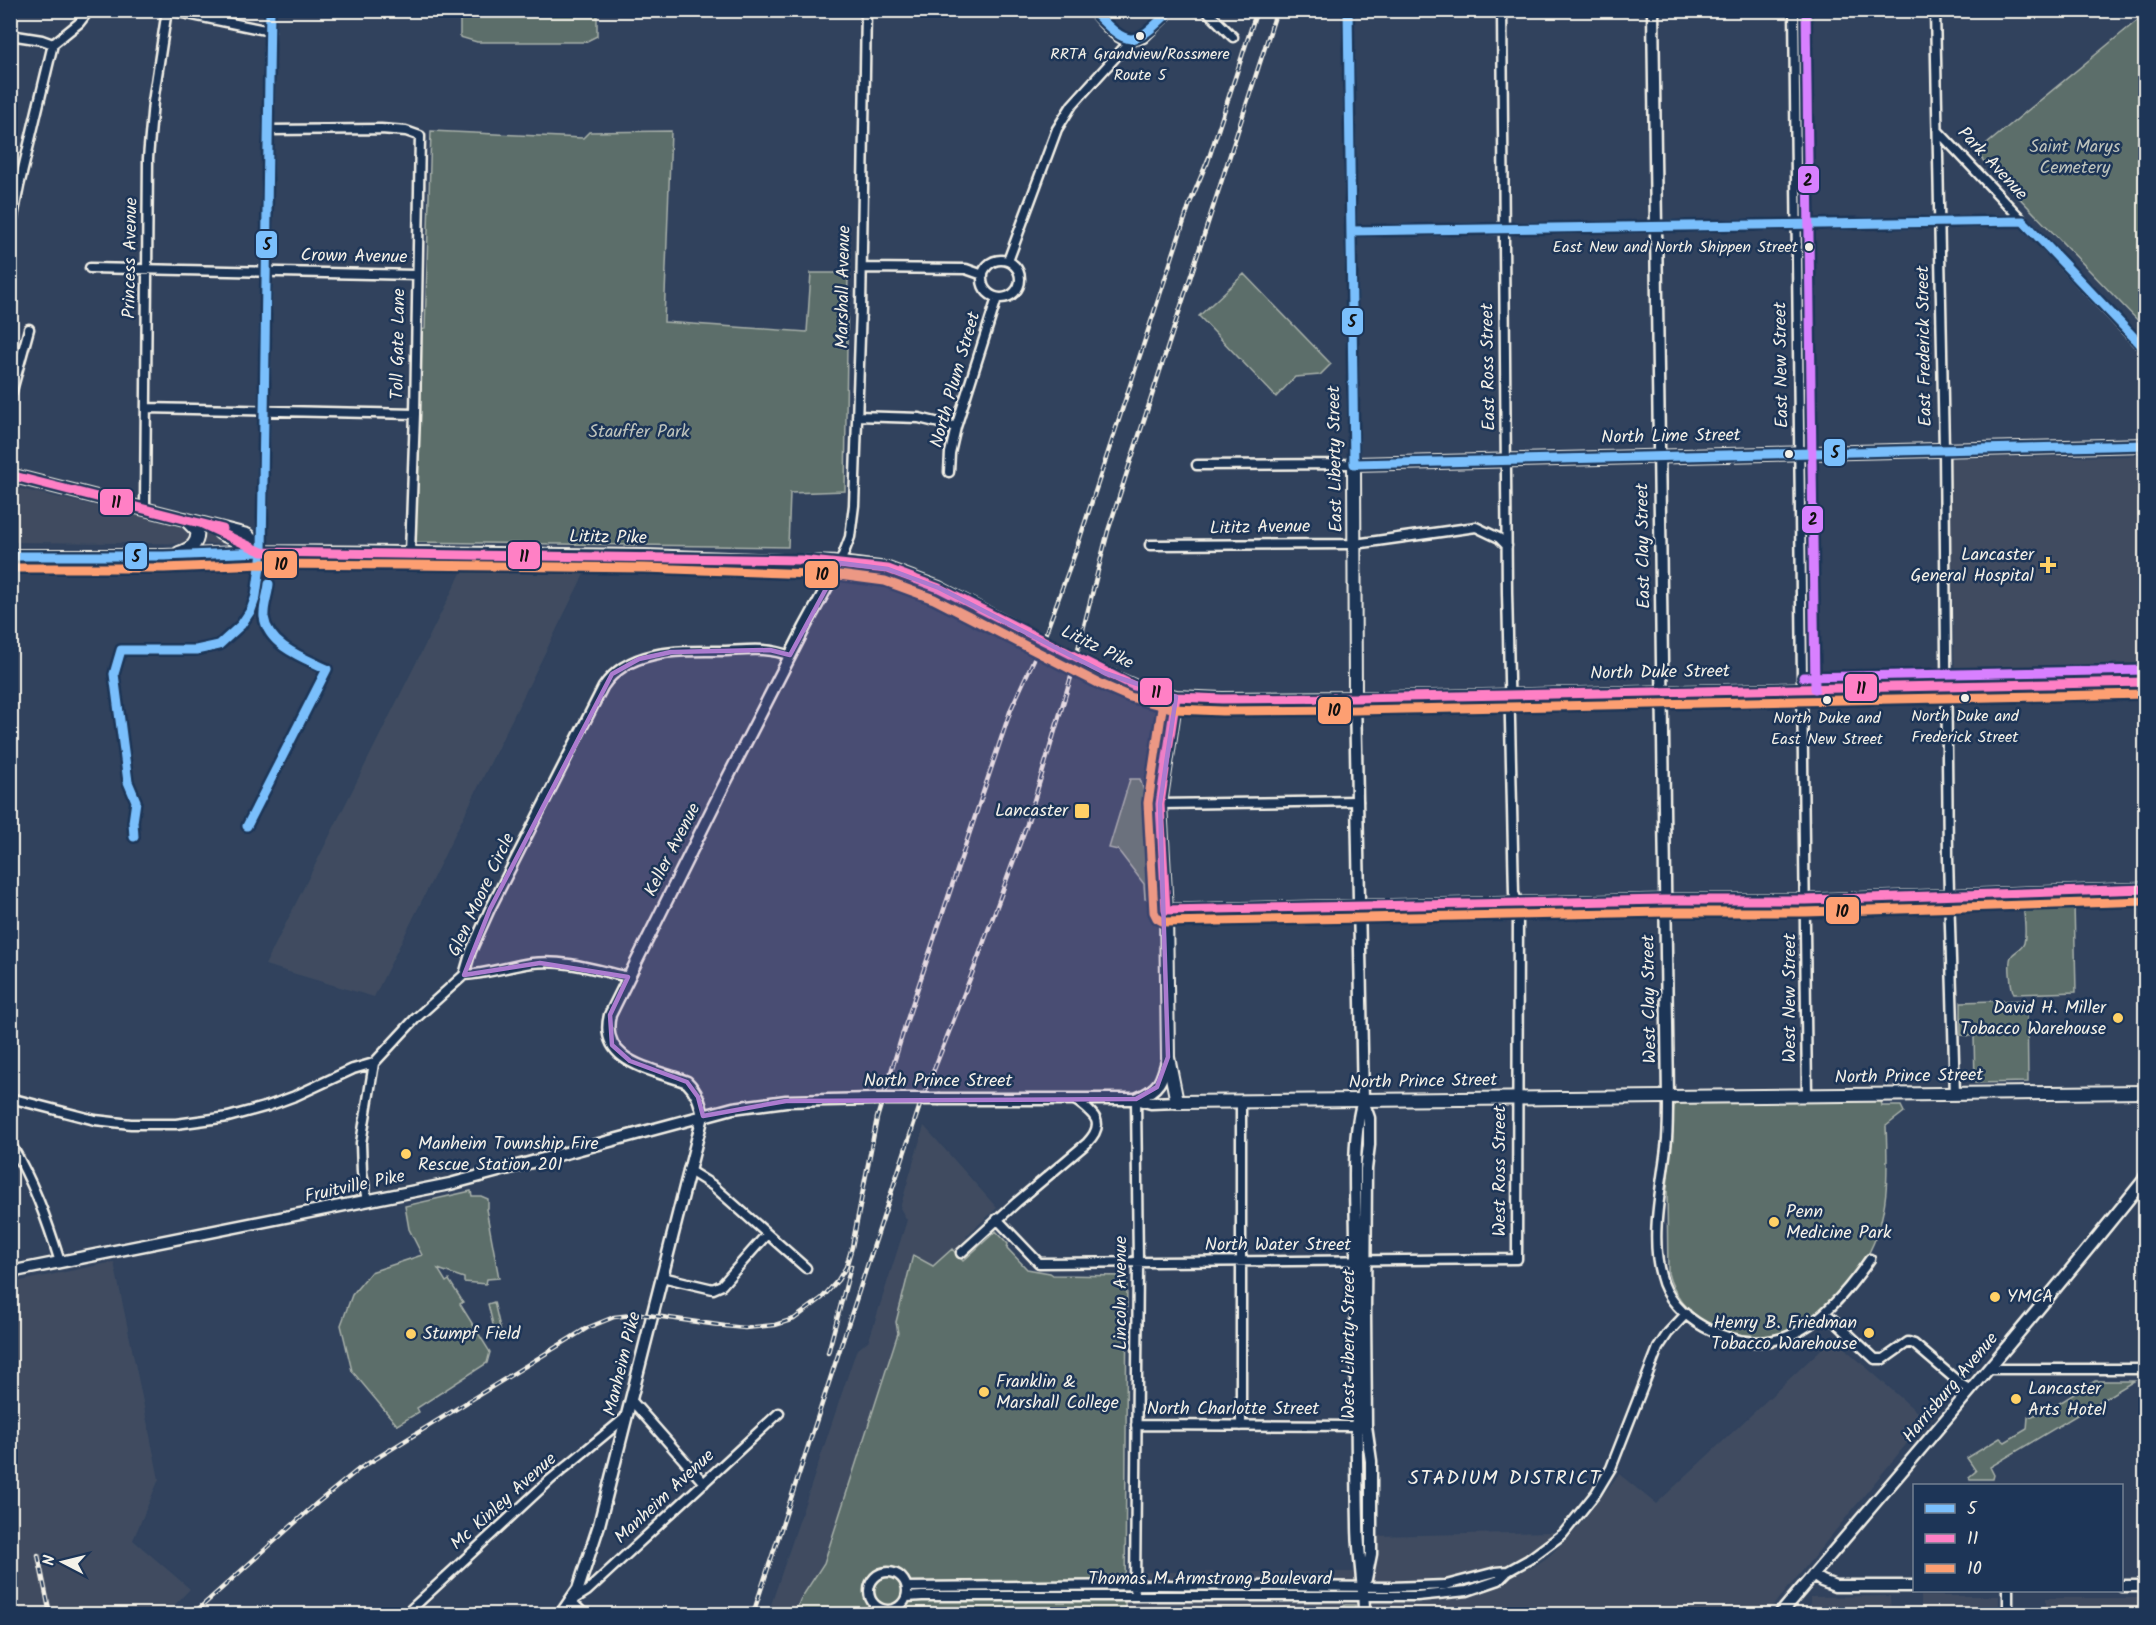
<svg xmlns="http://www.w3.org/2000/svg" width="2156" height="1625" viewBox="0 0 2156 1625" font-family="Kalam,sans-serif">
	<rect width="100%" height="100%" fill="#31425d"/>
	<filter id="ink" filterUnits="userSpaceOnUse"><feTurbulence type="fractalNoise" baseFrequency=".0167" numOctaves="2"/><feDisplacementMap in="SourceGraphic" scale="12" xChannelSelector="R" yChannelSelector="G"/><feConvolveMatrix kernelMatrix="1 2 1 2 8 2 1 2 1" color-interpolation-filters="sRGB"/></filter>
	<g filter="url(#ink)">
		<path fill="#3f4c61" d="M2145,456V672L1955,679L1948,458Z
			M11,487L177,524L216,535L237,544L11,542Z
			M464,567L586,570L374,997L265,965Z
			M924,1126L997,1208L966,1236L1009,1284L1031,1269L1050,1273L1053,1275L1127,1276L1125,1572H1373L1374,1536L1553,1532L1530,1569L1548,1557L1575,1531L1619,1474L1656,1504L1833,1338L1926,1420L1767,1614H768L856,1351L869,1340L907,1220L900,1208Z
			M114,1262L159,1479L133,1540L190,1589L166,1614H11V1283Z
			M1890,1596L1891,1614H1810V1597Z
			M1921,1596H1999V1614H1921Z
			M2046,1598H2143L2145,1614H2046Z"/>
		<path fill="#5b6e6a" stroke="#a8b0a9" stroke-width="1.5" d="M460,11H597V36L585,42H477L460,37Z
			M2145,14V328L1976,153Z
			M431,131L583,138L589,132L671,131L664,322L807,332L811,273H848L845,491L790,493L788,547L410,542L416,331L425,329Z
			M1244,274L1331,364L1320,375L1295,377L1276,397L1199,316Z
			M1130,779H1140C1154,816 1149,859 1149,899H1145L1144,884L1118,850L1109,848Z
			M2074,903L2076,992L2014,994C2011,989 2008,963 2011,957C2014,951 2022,950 2024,943C2027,932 2024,916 2023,904Z
			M2027,1000L2028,1082L1975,1083L1974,1036L1961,1035V1002Z
			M1881,1101L1882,1106H1901L1904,1112L1886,1126C1888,1171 1890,1217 1866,1258C1855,1277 1824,1315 1804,1325C1796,1329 1785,1335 1775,1337C1732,1347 1678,1316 1668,1273L1667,1190L1674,1103Z
			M471,1191L472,1196H481L488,1199V1208L486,1209L499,1278L487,1279L486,1284L464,1282V1278L438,1269L446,1282L449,1280L463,1302L460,1304L490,1352L487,1363L417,1408L419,1412L397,1425L352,1371L341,1325L352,1295L371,1272L422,1255L409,1229L405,1206Z
			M996,1231L1008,1244L1007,1248L1027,1269L1050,1273L1053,1275L1127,1276L1125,1609H1341L1345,1605H1355V1614H795L800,1600L824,1563L898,1333L896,1322L913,1255L933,1266L952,1249L963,1261Z
			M494,1302L501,1332L495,1333L488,1304Z
			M2095,1381H2134L1990,1467L1994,1475L1993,1479H1970L1969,1477L1976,1471L1967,1458L2000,1438L2005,1442L2027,1429L2028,1417C2039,1416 2047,1405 2058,1404Z"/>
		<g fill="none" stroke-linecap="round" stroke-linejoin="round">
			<g stroke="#f4f1e8" stroke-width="13">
				<path id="minor" d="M168,10L270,31
					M1091,10C1102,21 1115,40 1130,41
					M1206,10L1233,37
					M1794,10L1807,1096
					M1935,10L1944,449L1948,858L1955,1095
					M10,35L42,40L53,44
					M269,130L381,129L406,131L420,136L415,414L410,553
					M1938,131L2146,351
					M1351,231L2023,221
					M10,232L19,186L53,44L79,23L89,10
					M982 279a19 19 0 1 1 38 0a19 19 0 1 1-38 0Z
					M1008,261L1057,129L1072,105L1130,41L1143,38L1172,10
					M90,268L416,275
					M862,268L966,269L983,275
					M10,398L29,329
					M146,408L415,414
					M857,416L919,418L956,427
					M1197,465L1354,464L1348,10
					M949,472L950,453L956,427L997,298
					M145,508L148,158L153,102L167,10
					M1150,545L1355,544L1476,527L1499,538L1507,546
					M262,552L270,10
					M840,563L850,537L854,505L861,308L866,10
					M1160,804L1358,801
					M464,975C487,974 509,966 532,963C564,959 597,970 628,977
					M10,1098L95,1120L131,1124H176L228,1117L268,1106L295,1096L353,1069L374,1063L415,1019L464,975L471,951L490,909L603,687C629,647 684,651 726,651C748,650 769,647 790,656
					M1668,1098C1668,1111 1668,1126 1667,1139C1663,1181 1649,1234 1661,1276C1666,1298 1684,1316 1704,1327C1780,1368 1829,1318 1870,1259
					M10,1143C33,1181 47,1220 60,1262
					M688,1170L712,1185L806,1268
					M367,1201L362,1172L361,1143L374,1063
					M997,1219L1039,1263L1517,1259L1518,903L1514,893L1507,592L1502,10
					M961,1253L1017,1202L1087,1143C1108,1121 1092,1113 1074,1099
					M662,1277L713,1289L722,1285L767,1234
					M1826,1313L1875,1359H1884L1908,1342L1914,1344L1962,1385L1971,1390
					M1989,1369H2146
					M631,1400L704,1483
					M1136,1425L1361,1426
					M1241,1426V1103
					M869 1591a19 19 0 1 1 38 0a19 19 0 1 1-38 0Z
					M907,1587L1154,1585L1391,1587L1446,1585L1496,1572L1508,1571
					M1135,1589L1138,1263L1136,1099
					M2008,1590V1614
					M907,1597L922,1596H1417L1467,1591L1499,1580L1508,1571L1528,1560L1563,1534L1596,1493L1611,1468L1658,1348L1668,1333L1686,1314
					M406,1614L550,1480L626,1417
					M584,1614L571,1601L587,1591L779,1413"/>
			</g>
			<g stroke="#f4f1e8" stroke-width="15">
				<path id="major" d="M1653,10L1668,1098
					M1166,910L1664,900H1806L2146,889
					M940,1099H1136L1151,1103L1177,1102
					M1136,1099C1160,1089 1162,1081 1168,1057
					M1363,1101L1369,1118V1145L1366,1169L1365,1313L1366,1426L1371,1461V1554L1366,1579
					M10,1272L450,1184L733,1108L786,1101L873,1099
					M1813,1575L1822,1581L1835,1586H1914
					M2122,1586H2146
					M561,1614L578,1589L599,1525L703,1116C700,1102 697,1092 687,1082C654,1069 598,1063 610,1015L723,787L805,627L840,563
					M1364,1614C1364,1584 1358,1554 1358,1524C1356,1430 1356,1336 1356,1242C1356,1201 1351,1139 1363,1101L1355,698L2146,682
					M1780,1614C1902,1471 2025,1328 2143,1181L2146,1175"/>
			</g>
			<g stroke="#f4f1e8" stroke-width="16">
				<path id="highway" d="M10,475L247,535L262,552
					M220,533L256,550
					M179,553C190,549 199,544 197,531L185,519
					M10,556H164L262,552L410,553L645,556L840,563L888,569L939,588L1025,633
					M1105,673L1134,686L1176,697L1222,699L1355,698L1354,464L2146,445
					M1176,697L1160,804L1166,910L1168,1057L1177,1102L2146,1092"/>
			</g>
			<use href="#minor" stroke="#1d3557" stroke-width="8"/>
			<use href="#major" stroke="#1d3557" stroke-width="10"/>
			<use href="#highway" stroke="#1d3557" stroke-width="12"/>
			<g stroke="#f4f1e8" stroke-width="4.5">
				<path id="rail" d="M1207,164L1257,10
					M828,1353L851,1266
					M38,1555L50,1614
					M193,1614L317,1503L359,1469L587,1328L614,1317L641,1314L725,1326L745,1328L775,1325L794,1319L822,1298L838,1280L846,1267L852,1247L877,1118L905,1026L1011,709L1045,635L1074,556L1190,203L1209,157
					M753,1614L920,1105L975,966L1027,824L1071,677L1108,531L1277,10"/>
			</g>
			<use href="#rail" stroke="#1d3557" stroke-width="2" stroke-dasharray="7" stroke-linecap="butt"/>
			<g stroke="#f4f1e8" stroke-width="15" stroke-linecap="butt">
				<path id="major-bridge" d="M873,1099H940"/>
			</g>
			<g stroke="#f4f1e8" stroke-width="16" stroke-linecap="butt">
				<path id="highway-bridge" d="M1025,633L1105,673"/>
			</g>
			<use href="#major-bridge" stroke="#1d3557" stroke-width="10"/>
			<use href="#highway-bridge" stroke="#1d3557" stroke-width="12"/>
			<g stroke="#1d3557" stroke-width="14">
				<path id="bus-1" d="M1092,10C1130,49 1132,48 1171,10
					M1348,10L1354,464L2146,445
					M1351,231L2023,221L2146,350
					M10,556H164L262,552
					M247,826L327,669C304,658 268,646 264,617C263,606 268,595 269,584
					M134,837L133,822L136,801L128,782L114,674L121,650H196L219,645L241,625L251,610L256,596L262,552L270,10"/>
			</g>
			<g stroke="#1d3557" stroke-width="14">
				<path id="bus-2" d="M10,475L223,529
					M200,523L262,552L801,560L888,569L939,588L1134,686L1176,697L1222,699L1355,698L2146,682
					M1176,697L1160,804L1166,910L1664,900H1806L2146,889"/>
			</g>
			<g stroke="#1d3557" stroke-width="14">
				<path id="bus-3" d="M10,568H164L262,564L410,565L645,568L839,575L885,581L934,599L1100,684L1130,697L1175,709L1222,711L1355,710L2146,694
					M1164,695L1148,803L1154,912L1157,918L1164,922L1664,912H1806L2146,901"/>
			</g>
			<g stroke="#1d3557" stroke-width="14">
				<path id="bus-4" d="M1806,10L1815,689
					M1803,677L2146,670"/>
			</g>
			<use href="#bus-1" stroke="#7abffc" stroke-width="9"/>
			<use href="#bus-2" stroke="#ff80c5" stroke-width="9"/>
			<use href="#bus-3" stroke="#fd9f72" stroke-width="9"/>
			<use href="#bus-4" stroke="#d880ff" stroke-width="9"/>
		</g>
	</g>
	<path fill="#ab7bcf" fill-opacity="0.2" stroke="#ab7bcf" stroke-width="4.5" stroke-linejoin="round" d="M840,563L888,569L939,588L1105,673L1176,697L1160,804L1168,1057L1157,1087L1136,1099L786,1101L703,1116L698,1097L687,1082L630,1061L612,1045L610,1015L628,977L540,963L464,975L490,909L612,674L639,659L671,652L770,650L790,655Z"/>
	<g fill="#f4f1e8" stroke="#1d3557" stroke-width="2">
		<circle cx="1140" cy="36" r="5"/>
		<circle cx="1809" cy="247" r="5"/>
		<circle cx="1789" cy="454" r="5"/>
		<circle cx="1965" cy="698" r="5"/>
		<circle cx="1827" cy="700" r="5"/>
	</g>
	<g fill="#ffd166" stroke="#1d3557" stroke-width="2">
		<path d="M2045 556h6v6h6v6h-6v6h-6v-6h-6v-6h6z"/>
		<rect x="1074" y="803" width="16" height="16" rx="3"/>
		<circle cx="2118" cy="1018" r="6"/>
		<circle cx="406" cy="1154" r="6"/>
		<circle cx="1774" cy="1222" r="6"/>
		<circle cx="1995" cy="1297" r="6"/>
		<circle cx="1869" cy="1333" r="6"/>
		<circle cx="411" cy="1334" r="6"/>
		<circle cx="984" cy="1392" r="6"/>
		<circle cx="2016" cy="1399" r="6"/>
	</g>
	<g text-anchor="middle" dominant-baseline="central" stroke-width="5" stroke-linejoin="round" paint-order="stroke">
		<g font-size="16" fill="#f4f1e8" stroke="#1d3557">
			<text x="1140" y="54">RRTA Grandview/Rossmere<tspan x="1140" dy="21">Route 5</tspan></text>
			<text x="1798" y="247" text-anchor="end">East New and North Shippen Street</text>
			<text x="1965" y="716">North Duke and<tspan x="1965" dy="21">Frederick Street</tspan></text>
			<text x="1827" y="718">North Duke and<tspan x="1827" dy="21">East New Street</tspan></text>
		</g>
		<g font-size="18" fill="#bec3bc" stroke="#1d3557">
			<text x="2075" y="147">Saint Marys<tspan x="2075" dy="21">Cemetery</tspan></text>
			<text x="639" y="432">Stauffer Park</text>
		</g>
		<g font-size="18" fill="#f4f1e8" stroke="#1d3557">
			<text transform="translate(1992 164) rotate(47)">Park Avenue</text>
			<text transform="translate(354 257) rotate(1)">Crown Avenue</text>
			<text transform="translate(131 258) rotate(-89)">Princess Avenue</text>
			<text transform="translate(844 287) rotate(-89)">Marshall Avenue</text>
			<text transform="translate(399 344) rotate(-89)">Toll Gate Lane</text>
			<text transform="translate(1925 346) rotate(-91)">East Frederick Street</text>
			<text transform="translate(1782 365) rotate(-91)">East New Street</text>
			<text transform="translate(1489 367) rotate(-91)">East Ross Street</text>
			<text transform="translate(956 380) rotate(-74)">North Plum Street</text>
			<text transform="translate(1671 437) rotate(-1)">North Lime Street</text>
			<text transform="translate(1336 459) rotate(-91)">East Liberty Street</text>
			<text transform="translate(1260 528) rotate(-1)">Lititz Avenue</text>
			<text transform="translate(608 538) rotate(1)">Lititz Pike</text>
			<text transform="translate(1644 546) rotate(-91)">East Clay Street</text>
			<text transform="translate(1097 648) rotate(26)">Lititz Pike</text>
			<text transform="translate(1660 673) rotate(-1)">North Duke Street</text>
			<text transform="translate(673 850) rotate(-63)">Keller Avenue</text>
			<text transform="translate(482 895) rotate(-65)">Glen Moore Circle</text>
			<text transform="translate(1790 998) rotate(-90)">West New Street</text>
			<text transform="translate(1650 999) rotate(-91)">West Clay Street</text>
			<text transform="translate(1909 1077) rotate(-1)">North Prince Street</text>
			<text x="938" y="1081">North Prince Street</text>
			<text transform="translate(1423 1082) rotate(-1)">North Prince Street</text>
			<text transform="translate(1500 1171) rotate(-90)">West Ross Street</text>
			<text transform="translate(355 1187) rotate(-12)">Fruitville Pike</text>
			<text x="1278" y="1245">North Water Street</text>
			<text transform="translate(1121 1293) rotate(-90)">Lincoln Avenue</text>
			<text transform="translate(1349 1344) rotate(-90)">West Liberty Street</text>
			<text transform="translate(623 1364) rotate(-76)">Manheim Pike</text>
			<text transform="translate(1951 1388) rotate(-50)">Harrisburg Avenue</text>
			<text x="1233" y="1409">North Charlotte Street</text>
			<text transform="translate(665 1497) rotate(-43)">Manheim Avenue</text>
			<text transform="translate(504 1502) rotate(-42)">Mc Kinley Avenue</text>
			<text x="1210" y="1579">Thomas M Armstrong Boulevard</text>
		</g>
		<g font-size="18" fill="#f4f1e8" stroke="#1d3557" text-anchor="start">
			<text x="2034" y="555" text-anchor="end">Lancaster<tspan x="2034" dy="21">General Hospital</tspan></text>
			<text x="1068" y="811" text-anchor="end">Lancaster</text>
			<text x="2106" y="1008" text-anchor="end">David H. Miller<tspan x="2106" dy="21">Tobacco Warehouse</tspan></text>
			<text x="418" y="1144">Manheim Township Fire<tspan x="418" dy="21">Rescue Station 201</tspan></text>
			<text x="1786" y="1212">Penn<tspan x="1786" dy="21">Medicine Park</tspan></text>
			<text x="2007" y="1297">YMCA</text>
			<text x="1857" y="1323" text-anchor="end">Henry B. Friedman<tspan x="1857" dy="21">Tobacco Warehouse</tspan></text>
			<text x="423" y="1334">Stumpf Field</text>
			<text x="996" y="1382">Franklin &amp;<tspan x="996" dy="21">Marshall College</tspan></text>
			<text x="2028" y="1389">Lancaster<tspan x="2028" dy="21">Arts Hotel</tspan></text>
		</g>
		<g font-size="20" letter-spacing="1.5" fill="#f4f1e8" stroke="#1d3557">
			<text x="1505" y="1479">STADIUM DISTRICT</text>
		</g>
	</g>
	<g stroke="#1d3557" stroke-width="2">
		<rect x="1797" y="165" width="23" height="29" rx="6" fill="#d880ff"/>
		<rect x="255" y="230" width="23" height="29" rx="6" fill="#7abffc"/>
		<rect x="1341" y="307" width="23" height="29" rx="6" fill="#7abffc"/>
		<rect x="1823" y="438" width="23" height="29" rx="6" fill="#7abffc"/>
		<rect x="99" y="488" width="35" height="28" rx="6" fill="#ff80c5"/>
		<rect x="1801" y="505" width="23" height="29" rx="6" fill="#d880ff"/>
		<rect x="507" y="541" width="34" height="29" rx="6" fill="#ff80c5"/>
		<rect x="124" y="542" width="24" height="28" rx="6" fill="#7abffc"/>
		<rect x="263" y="550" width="35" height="29" rx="6" fill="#fd9f72"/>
		<rect x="804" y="560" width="35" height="29" rx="6" fill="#fd9f72"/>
		<rect x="1844" y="673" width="34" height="29" rx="6" fill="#ff80c5"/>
		<rect x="1139" y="677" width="34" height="29" rx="6" fill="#ff80c5"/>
		<rect x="1317" y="696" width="35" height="29" rx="6" fill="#fd9f72"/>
		<rect x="1825" y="896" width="35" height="29" rx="6" fill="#fd9f72"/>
	</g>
	<g font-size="16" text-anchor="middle" font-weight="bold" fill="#111">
		<text x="1808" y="186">2</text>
		<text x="267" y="250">5</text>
		<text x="1352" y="327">5</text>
		<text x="1835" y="458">5</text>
		<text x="116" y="508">11</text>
		<text x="1813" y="525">2</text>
		<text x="524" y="562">11</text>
		<text x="136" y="562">5</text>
		<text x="281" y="570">10</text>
		<text x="822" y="580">10</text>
		<text x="1861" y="694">11</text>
		<text x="1156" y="698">11</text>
		<text x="1334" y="716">10</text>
		<text x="1842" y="917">10</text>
	</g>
	<rect width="2156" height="1625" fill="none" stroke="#1d3557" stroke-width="36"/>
	<rect x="18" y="18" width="2120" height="1589" fill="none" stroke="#f4f1e8" stroke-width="2" filter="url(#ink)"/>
	<rect x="1913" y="1484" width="210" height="108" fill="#1d3557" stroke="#738091" stroke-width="1.5"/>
	<rect x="1925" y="1504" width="30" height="9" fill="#7abffc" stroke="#738091" stroke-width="1.5"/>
	<text x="1967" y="1514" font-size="18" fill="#f4f1e8">5</text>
	<rect x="1925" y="1534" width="30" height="9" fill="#ff80c5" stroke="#738091" stroke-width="1.5"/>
	<text x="1967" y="1544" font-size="18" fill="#f4f1e8">11</text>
	<rect x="1925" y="1564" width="30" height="9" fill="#fd9f72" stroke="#738091" stroke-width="1.5"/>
	<text x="1967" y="1574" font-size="18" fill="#f4f1e8">10</text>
	<g transform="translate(63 1562) rotate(277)" stroke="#1d3557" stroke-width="4.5" paint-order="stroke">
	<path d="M0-4.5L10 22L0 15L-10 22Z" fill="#f4f1e8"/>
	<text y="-9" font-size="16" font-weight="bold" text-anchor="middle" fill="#f4f1e8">N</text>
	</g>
</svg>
